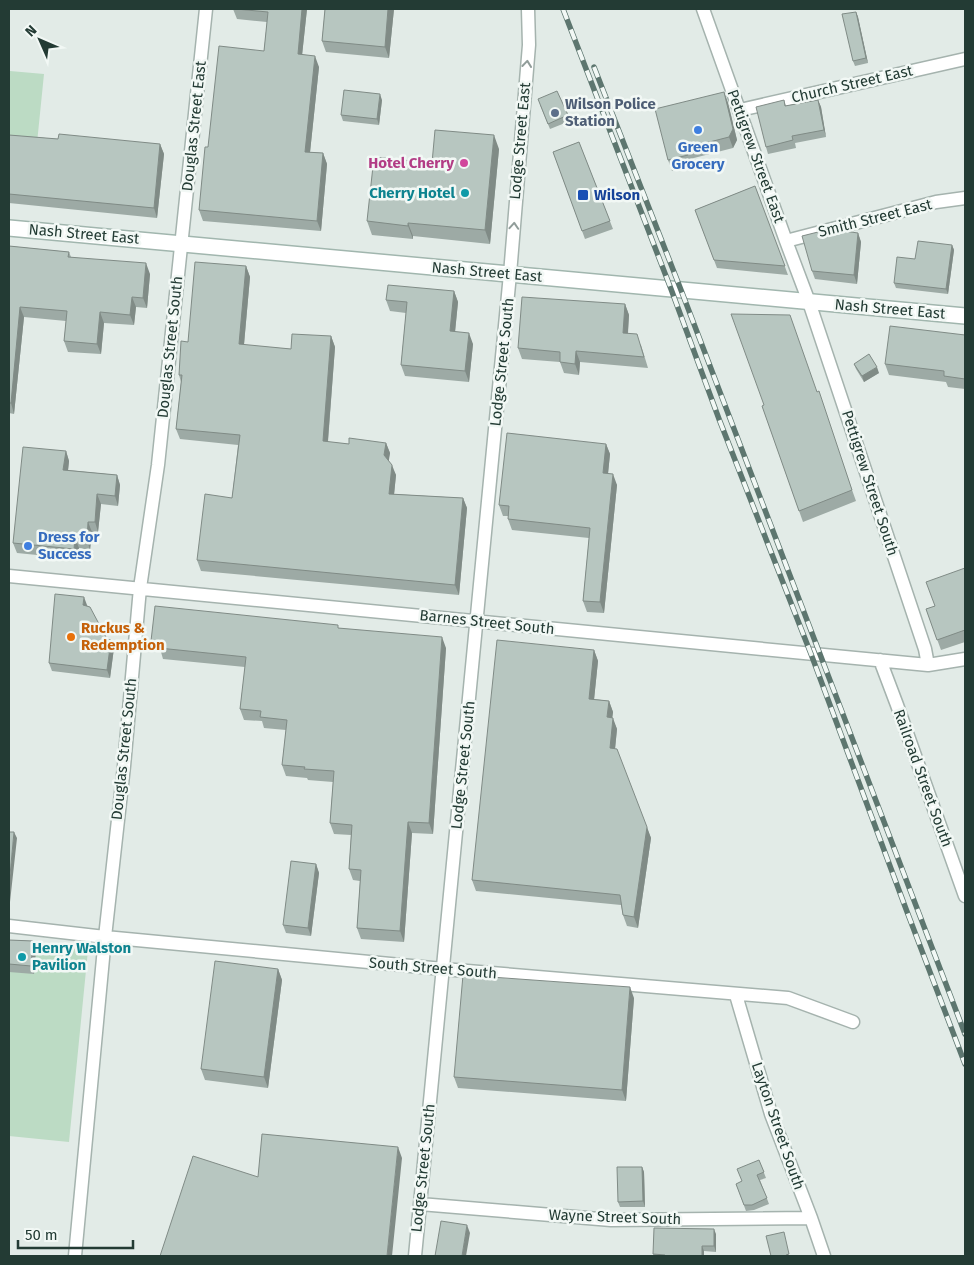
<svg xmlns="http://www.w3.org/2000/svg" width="974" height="1265" viewBox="0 0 974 1265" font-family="'Fira Sans',sans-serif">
	<rect width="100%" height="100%" fill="#e2ebe7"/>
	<path fill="#bcdbc4" d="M10,71L44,74L37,143L9,140Z
		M9,942L88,950L69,1142L9,1136Z"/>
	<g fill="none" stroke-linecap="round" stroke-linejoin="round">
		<g stroke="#a5b3ae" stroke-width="15">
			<path id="minor" d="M703,9L786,241L809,302L925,649L928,665
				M740,110L965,59
				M786,241L936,202L965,198
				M9,576L928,665L965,659
				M880,660L897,705L965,896
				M9,926L105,937L443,969L788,998L853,1022
				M736,995L771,1114L811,1218L824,1256
				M420,1204L611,1220L811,1218
				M75,1256L105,937L124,766L140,588L158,465L206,9
				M415,1256L510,274L529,45L528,9"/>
		</g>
		<g stroke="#a1b6ae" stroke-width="18">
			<path id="secondary" d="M9,228L965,316"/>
		</g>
		<use href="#minor" stroke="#fff" stroke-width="12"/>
		<use href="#secondary" stroke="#fff" stroke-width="15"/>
		<g stroke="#5d766f" stroke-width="5.5">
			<path id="rail" d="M563,9L671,289L719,419L811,654L906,909L965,1064
				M594,67L681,290L965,1034"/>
		</g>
		<use href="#rail" stroke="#f2f8f5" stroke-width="4" stroke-dasharray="11" stroke-linecap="butt"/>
	</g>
	<path fill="#9daaa5" d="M233,9H307L302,55L319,67L310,152L323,153L327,164L321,231L203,221L199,210L208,147L264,51L267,22L237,19Z
		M325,9H394L389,58L326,52L322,41Z
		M856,12L858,17L868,63L855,66L853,61Z
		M724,92L728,103L737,140L733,148L690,159L692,166L672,171L668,160Z
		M382,100L379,125L343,121L341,115Z
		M784,100L786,106L818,100L821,107L826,137L795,143L796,148L768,154L766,147Z
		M540,105L568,115L570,121L550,129Z
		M9,135L58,139L160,144L164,154L157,218L9,203Z
		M579,142L613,229L585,239L553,152Z
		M499,149L490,244L413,236V239L372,235L367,221L432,163Z
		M755,186L788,275L717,268L695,210Z
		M858,233L861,242L857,284L815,279L812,271Z
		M952,245L954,250L948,294L896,288L894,283L915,259Z
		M9,246L69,252L71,257L150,274L147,308L136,307L134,325L104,323L101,354L68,352L64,341L66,321L24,317L14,414L9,413Z
		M246,266L250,277L244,345L291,349L331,336L335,347L328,442L349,444L386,443L390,453L388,461L396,475L394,494L463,498L467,508L459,595L201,571L197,560L232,498L238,445L180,439L176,429L181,382L179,375L188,342Z
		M454,291L458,302L455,332L473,344L469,382L405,376L401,365L406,313L390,311L386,300Z
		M625,304L629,315L628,334L641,345L648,368L580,362L579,375L564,373L560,362L522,359L518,348Z
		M965,335V389L948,387L946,382L889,375L885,364Z
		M854,364L879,373L864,382L856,369Z
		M817,392L856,501L803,522L762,406Z
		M606,444L610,454L608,473L617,485L604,613L587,612L583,601L589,538L512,530L508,519V516H503L499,505Z
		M66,451L69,461L68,470L117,475L120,485L118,506L101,504L98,532H92L90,550L79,548L78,559L17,553L13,543Z
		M965,568V642L941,650L926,609L935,606Z
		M87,605L107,639L111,640L114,648L110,678L52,671L49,663Z
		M339,628L446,648L433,834L412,833L404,942L361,939L357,928L360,881L353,880L349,869L351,835L334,834L330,823L333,782L308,780L307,778L286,776L282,765L286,730L264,728L262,721L244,720L240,709L245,667L163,659L161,652H155L151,641Z
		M594,650L598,661L594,699L609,701L613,712L612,718L617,729L615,749L651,838L638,928L627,926L623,915L621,905L476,891L472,880Z
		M316,864L319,873L311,936L286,933L283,925Z
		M9,940L33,941L36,949L34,974L9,972Z
		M278,969L282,980L268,1088L205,1080L201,1069Z
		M634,998L626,1101L458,1088L454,1077Z
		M759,1160L766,1178L760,1180L769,1204L754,1210L746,1211L736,1184L742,1181Z
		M642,1167L644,1172L645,1207H620L618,1202Z
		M716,1234V1252L704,1251V1256H654L653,1254Z"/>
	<path fill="#808b86" d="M302,9H307L301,65L298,54Z
		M388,9H394L389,58L385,47Z
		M856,12L858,17L868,63L866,58Z
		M315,56L319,67L309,162L305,152Z
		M724,92L728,103L737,140L733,148L729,137Z
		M380,94L382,100L379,125L377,119Z
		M818,100L821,107L826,137L824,130Z
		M494,135L499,149L490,244L485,230Z
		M160,144L164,154L157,218L154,208Z
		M323,153L327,164L321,231L317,221Z
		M408,223L413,236V239L408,226Z
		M858,233L861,242L857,284L854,275Z
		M952,245L954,250L948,294L946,289Z
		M146,263L150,274L147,308L143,298Z
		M246,266L250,277L243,355L239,344Z
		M454,291L458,302L454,342L450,331Z
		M132,297L136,307L134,325L130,315Z
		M625,304L629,315L627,344L623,333Z
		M20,307L24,317L14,414L11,403Z
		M100,312L104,323L101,354L97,344Z
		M469,333L473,344L469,382L465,371Z
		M331,336L335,347L327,452L323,441Z
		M576,351L580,362L579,375L575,364Z
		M877,367L879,373L864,382L862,376Z
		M386,443L390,453L388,466L384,455Z
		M606,444L610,454L607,484L603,473Z
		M66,451L69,461L67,480L63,470Z
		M392,465L396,475L393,505L389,494Z
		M613,474L617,485L604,613L600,602Z
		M117,475L120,485L118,506L115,496Z
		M97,494L101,504L98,532L95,522Z
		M463,498L467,508L459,595L455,585Z
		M88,522L92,532L90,550L87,540Z
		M75,538L79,548L78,559L74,549Z
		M84,597L87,605L86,614L83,605Z
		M442,637L446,648L433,834L429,823Z
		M111,640L114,648L110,678L107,670Z
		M594,650L598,661L593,710L589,699Z
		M609,701L613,712L611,728L607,717Z
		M613,718L617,729L614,759L610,748Z
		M408,822L412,833L404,942L400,931Z
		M647,827L651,838L638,928L634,917Z
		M14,832L17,838L10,902L9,899V886Z
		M316,864L319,873L311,936L308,928Z
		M33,941L36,949L34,974L31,966Z
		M278,969L282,980L268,1088L264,1077Z
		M630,987L634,998L626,1101L622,1090Z
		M398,1147L402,1158L392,1256H387Z
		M642,1167L644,1172L645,1207L643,1201Z
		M467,1225L470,1233L466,1256H462Z
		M714,1229L716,1234V1252L714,1246Z
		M702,1246L704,1251V1256H702Z"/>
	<path fill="#b7c6c0" stroke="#808b86" d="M236,9H302L298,54L315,56L305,152L323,153L317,221L199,210L205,147H208L219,46L264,51L268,12Z
		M325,9H388L385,47L322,41Z
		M856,12L866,58L853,61L842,14Z
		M344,90L380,94L377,119L341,115Z
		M557,91L568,115L548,124L538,99Z
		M724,92L733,129L729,137L686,148L688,155L668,160L655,109Z
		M784,100L785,106L818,100L824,130L792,136L793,140L766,147L756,107Z
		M435,130L494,135L485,230L408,223V226L367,221L374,157L432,163Z
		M59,134L160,144L154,208L9,194V135L58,139Z
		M579,142L610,221L582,231L553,152Z
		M755,186L785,266L714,260L695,210Z
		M830,229L858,233L854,275L812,271L802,236Z
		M918,241L952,245L946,289L894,283L897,257L915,259Z
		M9,246L69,252L68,257L146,263L143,298L132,297L130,315L100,312L97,344L64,341L67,311L20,307L11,403H9Z
		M195,262L246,266L239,344L291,349L292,334L331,336L323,441L349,444V438L386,443L384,455L392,465L389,494L463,498L455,585L197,560L205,494L232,498L240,435L176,429L182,375H179L181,341L188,342Z
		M388,285L454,291L450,331L469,333L465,371L401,365L407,302L386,300Z
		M522,297L625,304L623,333L637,334L644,357L576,351L575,364L560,362V352L518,348Z
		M731,314L790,315L817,392L819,391L852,490L799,511L762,406L764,405Z
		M890,326L965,335V379L944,376V371L885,364Z
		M869,354L877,367L862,376L854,364Z
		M507,433L606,444L603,473L613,474L600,602L583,601L590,528L508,519L509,506L499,505Z
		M23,447L66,451L63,470L117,475L115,496L97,494L95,522H88L87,540L75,538L74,549L13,543Z
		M965,568V630L937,640L926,609L935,606L926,582Z
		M55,594L84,597L83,605L90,607L107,639L111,640L107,670L49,663Z
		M155,606L338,625V628L442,637L429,823L408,822L400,931L357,928L361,870L349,869L352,825L330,823L334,771L304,769L305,767L282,765L287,720L260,717L261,711L240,709L246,657L159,648V642L151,641Z
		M497,640L594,650L589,699L609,701L607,717L613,718L610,748L617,749L647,827L634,917L623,915L620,895L472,880Z
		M9,832H14L9,886Z
		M291,861L316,864L308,928L283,925Z
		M9,940L33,941L31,966L9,964Z
		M215,961L278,969L264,1077L201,1069Z
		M463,975L630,987L622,1090L454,1077Z
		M262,1134L398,1147L387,1256H160L193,1156L258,1177Z
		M759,1160L764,1172L757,1175L767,1198L752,1205H744L736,1184L742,1181L737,1169Z
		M617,1167H642L643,1201L618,1202Z
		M441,1221L467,1225L462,1256H435Z
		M654,1228L714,1229V1246H702V1256H665V1255L653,1254Z
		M784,1232L789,1254L786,1255V1256H771L766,1236Z"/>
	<defs><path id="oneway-chevron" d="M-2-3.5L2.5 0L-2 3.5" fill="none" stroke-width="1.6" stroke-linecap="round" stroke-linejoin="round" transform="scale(1.25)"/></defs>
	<g stroke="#919d9a">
		<use href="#oneway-chevron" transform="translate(527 64) rotate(-84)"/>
		<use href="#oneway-chevron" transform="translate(514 226) rotate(-86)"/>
	</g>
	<circle fill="#5c6f8a" stroke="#f2f8f5" stroke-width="2" cx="555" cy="113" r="5"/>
	<g fill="#3f7fe0" stroke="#f2f8f5" stroke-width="2">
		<circle cx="698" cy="130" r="5"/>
		<circle cx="28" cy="546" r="5"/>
	</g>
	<circle fill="#d1479c" stroke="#f2f8f5" stroke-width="2" cx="464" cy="163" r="5"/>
	<g fill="#0f9aa8" stroke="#f2f8f5" stroke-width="2">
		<circle cx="465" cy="193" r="5"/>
		<circle cx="22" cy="957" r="5"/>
	</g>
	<rect fill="#1a4fb4" stroke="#f2f8f5" stroke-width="2" x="577" y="189" width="12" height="12" rx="2.5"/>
	<circle fill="#e8710a" stroke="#f2f8f5" stroke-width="2" cx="71" cy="637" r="5"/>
	<g text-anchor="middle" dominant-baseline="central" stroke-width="5" stroke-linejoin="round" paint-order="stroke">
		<g font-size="15" fill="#233b34" stroke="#f2f8f5">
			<text transform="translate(852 84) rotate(-13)">Church Street East</text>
			<text transform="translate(194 126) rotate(-84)">Douglas Street East</text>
			<text transform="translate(520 141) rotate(-85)">Lodge Street East</text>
			<text transform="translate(756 156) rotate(70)">Pettigrew Street East</text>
			<text transform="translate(875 218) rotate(-14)">Smith Street East</text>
			<text transform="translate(84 234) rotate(5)">Nash Street East</text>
			<text transform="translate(487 272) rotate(5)">Nash Street East</text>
			<text transform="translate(890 309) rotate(5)">Nash Street East</text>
			<text transform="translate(170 347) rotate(-84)">Douglas Street South</text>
			<text transform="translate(502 362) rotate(-84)">Lodge Street South</text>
			<text transform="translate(870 483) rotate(72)">Pettigrew Street South</text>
			<text transform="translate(487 622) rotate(6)">Barnes Street South</text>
			<text transform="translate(124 749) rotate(-84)">Douglas Street South</text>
			<text transform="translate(463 765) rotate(-84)">Lodge Street South</text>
			<text transform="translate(923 778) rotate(70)">Railroad Street South</text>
			<text transform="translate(433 968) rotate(5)">South Street South</text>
			<text transform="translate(778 1126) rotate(71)">Layton Street South</text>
			<text transform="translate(423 1168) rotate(-84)">Lodge Street South</text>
			<text transform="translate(615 1217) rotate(2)">Wayne Street South</text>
		</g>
		<g font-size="15" font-weight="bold" fill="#4e5e75" stroke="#f2f8f5" text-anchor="start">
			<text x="565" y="104">Wilson Police<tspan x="565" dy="17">Station</tspan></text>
		</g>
		<g font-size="15" font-weight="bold" fill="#366cbe" stroke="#f2f8f5">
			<text x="698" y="147">Green<tspan x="698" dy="17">Grocery</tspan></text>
			<text x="38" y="537" text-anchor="start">Dress for<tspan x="38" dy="17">Success</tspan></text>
		</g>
		<g font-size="15" font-weight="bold" fill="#b23c85" stroke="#f2f8f5" text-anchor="end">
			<text x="454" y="163">Hotel Cherry</text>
		</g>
		<g font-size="15" font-weight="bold" fill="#0d838f" stroke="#f2f8f5" text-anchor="end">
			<text x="455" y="193">Cherry Hotel</text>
			<text x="32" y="948" text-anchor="start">Henry Walston<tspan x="32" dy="17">Pavilion</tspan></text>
		</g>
		<g font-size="15" font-weight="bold" fill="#164399" stroke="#f2f8f5" text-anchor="start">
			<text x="594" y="195">Wilson</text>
		</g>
		<g font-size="15" font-weight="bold" fill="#c56008" stroke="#f2f8f5" text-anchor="start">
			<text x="81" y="628">Ruckus &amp;<tspan x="81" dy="17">Redemption</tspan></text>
		</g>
	</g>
	<rect width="974" height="1265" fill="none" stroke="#233b34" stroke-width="20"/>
	<g transform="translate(40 40) rotate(315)" stroke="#f2f8f5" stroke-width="4" paint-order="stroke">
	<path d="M0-4L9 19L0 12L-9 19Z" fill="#233b34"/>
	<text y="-8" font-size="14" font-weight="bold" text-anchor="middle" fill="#233b34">N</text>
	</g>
	<path d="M18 1240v8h115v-8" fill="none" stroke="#233b34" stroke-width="2.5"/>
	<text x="25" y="1240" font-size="15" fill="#233b34" stroke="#f2f8f5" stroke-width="4" paint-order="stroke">50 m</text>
</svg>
